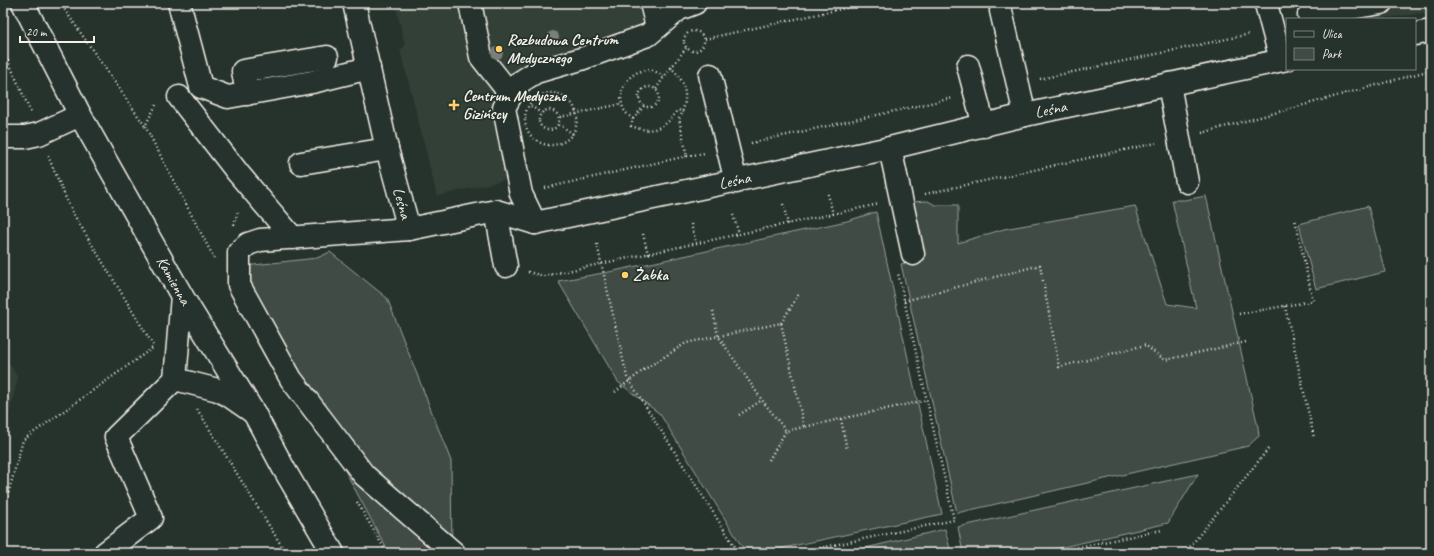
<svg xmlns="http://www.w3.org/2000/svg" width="1434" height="556" viewBox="0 0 1434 556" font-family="Caveat,sans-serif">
	<rect width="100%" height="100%" fill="#26332d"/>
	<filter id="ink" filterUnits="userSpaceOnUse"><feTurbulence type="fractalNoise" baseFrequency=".025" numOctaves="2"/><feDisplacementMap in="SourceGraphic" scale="8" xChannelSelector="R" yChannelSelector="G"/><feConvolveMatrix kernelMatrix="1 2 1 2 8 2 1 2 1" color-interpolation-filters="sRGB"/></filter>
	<g filter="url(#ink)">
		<path fill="#333f39" d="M395,3H638L645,32L532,65L508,77L495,97L492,113L506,178L501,181L437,196L411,91L400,50L405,46Z
			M1301,3H1431V12L1376,19H1303Z
			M3,353L18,378L3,438Z"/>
		<path fill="#414b45" stroke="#9a9e96" d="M1206,196L1258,427L1259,436L1248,446L957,513L901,264L925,259L912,202L928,201L935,205H958V243L1004,229L1135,206L1167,304L1196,308L1172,200H1185Z
			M1368,206L1385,272L1316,289L1299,224Z
			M876,212L942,514L760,553H748L741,545L660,414L618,382L558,281L609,272L847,221Z
			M330,252L387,298L451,461L452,553H389L236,267L317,258Z
			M1198,474L1168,523L1037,553H963L958,527Z
			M945,529L951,553H845Z"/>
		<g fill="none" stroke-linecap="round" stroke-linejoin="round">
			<g stroke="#f4f1e8" stroke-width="25">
				<g id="minor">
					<path d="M179,3L201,87L228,97L312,82L369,68"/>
					<path id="s1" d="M354,3L387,149L409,229"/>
					<path d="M470,3L481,57L511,95"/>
					<path d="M651,3L657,27"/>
					<path d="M1266,4L1281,60"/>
					<path d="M1001,11L1025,115"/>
					<path d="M1309,15L1381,3"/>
					<path d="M1415,34L1431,31"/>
					<path d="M968,66L984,126"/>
					<path d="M710,75L736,182"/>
					<path d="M1169,84L1187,182"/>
					<path d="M247,94L243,71L327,57"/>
					<path d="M179,97L238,173L293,238"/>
					<path d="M3,137H25L39,134L80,115"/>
					<path d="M890,148L913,254"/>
					<path d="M301,163L387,149"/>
					<path d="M496,211L506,266"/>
					<path d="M535,223L521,194L504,108L517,84L536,72L581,59L648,35L679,9L695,3"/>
					<path d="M175,379L218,390L228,395L254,413"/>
					<path d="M105,553L151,518L116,437L175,379L182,296"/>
					<path id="s2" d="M454,553L364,475L291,379L239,285V252L248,244L260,240L409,229L496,211L535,223L890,148L1025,115L1287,59"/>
				</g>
			</g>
			<g stroke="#f4f1e8" stroke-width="25">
				<g id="major">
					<path id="s3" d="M23,3L80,115L182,296L254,413L284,469L333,553"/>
				</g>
			</g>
			<path stroke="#f4f1e8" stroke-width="2.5" stroke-dasharray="1 3" stroke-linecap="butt" d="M60,3L145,126
				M963,3L971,6L980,4
				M684 41a10 10 0 1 1 20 0a10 10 0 1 1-20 0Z
				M705,39L868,3
				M3,49L31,113
				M671,68L664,77C662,76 659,73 656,72C636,64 617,85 622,104C623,111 628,115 633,119L631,126C652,134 665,129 678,110L683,112
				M1040,79L1250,34
				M639 97a10 10 0 1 1 20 0a10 10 0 1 1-20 0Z
				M656,89L664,77
				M525 119a26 26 0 1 1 52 0a26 26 0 1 1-52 0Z
				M156,105L145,126L214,258
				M531,106L541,113
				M539 120a10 10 0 1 1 20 0a10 10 0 1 1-20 0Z
				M560,117L621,104
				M633,119L644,106
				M559,124L573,134
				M1202,133L1431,70
				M751,143L953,98
				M48,156L71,210L153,345
				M687,156L705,153
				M545,188L687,156L679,119C689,101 687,81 671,68L686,48
				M828,194L833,214
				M925,194L1156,143
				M783,204L788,224
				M733,215L739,234
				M691,224L696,243
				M234,225L238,211
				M643,234L648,254
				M597,244L627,377L739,553
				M528,272L544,276L879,204
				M904,301L1040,265L1059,367L1145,345L1165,360L1246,342
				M1285,306L1314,438
				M713,311L718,336L762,400L786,431L804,427
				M1239,314L1313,301L1295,219
				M781,323L799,294
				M615,392L645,369L686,343L781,323L804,427L927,400
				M197,409L286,553
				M739,415L762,400
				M841,419L847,450
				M769,460L786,431
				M357,502L387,553
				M3,512L23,440L154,347
				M796,553L954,520L898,273
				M1050,553L1162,530
				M1185,553L1269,448"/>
			<use href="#minor" stroke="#26332d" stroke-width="22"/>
			<use href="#major" stroke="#26332d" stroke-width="22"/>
		</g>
		<g fill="#7a8079">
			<circle cx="553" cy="37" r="6"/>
			<circle cx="497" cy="53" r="6"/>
		</g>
	</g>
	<g fill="#ffd166" stroke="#26332d" stroke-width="1.5">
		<circle cx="499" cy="49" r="4"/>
		<path d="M452 99h4v4h4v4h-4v4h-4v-4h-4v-4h4z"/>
		<circle cx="625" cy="275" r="4"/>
	</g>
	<g text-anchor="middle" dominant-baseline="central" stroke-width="3.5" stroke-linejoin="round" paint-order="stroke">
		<g font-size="16" font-weight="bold" fill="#f4f1e8" stroke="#26332d" text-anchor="start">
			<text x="507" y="40">Rozbudowa Centrum<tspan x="507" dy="18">Medycznego</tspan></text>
			<text x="463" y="96">Centrum Medyczne<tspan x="463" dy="18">Gizińscy</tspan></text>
			<text x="633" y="275">Żabka</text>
		</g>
		<g font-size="16" fill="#f4f1e8" stroke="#26332d">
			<text stroke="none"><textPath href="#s2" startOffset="1212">Leśna</textPath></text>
			<text stroke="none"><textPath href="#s2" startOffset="888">Leśna</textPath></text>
			<text stroke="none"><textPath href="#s1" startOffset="206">Leśna</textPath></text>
			<text stroke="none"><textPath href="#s3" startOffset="316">Kamienna</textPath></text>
		</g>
	</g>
	<rect width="1434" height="556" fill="none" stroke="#26332d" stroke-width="16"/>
	<rect x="8" y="8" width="1418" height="540" fill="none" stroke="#f4f1e8" stroke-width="1.5" filter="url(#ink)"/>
	<rect x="1286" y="18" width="130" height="52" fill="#26332d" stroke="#787f78"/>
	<rect x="1294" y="31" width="20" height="6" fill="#26332d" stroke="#787f78"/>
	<text x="1322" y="38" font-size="12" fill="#f4f1e8">Ulica</text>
	<rect x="1294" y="48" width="20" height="12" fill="#414b45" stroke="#787f78"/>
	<text x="1322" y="58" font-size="12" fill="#f4f1e8">Park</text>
	<path d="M20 36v6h74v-6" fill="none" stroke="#f4f1e8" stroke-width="2"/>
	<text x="26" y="36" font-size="12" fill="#f4f1e8" stroke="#26332d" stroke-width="3" paint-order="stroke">20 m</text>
</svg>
